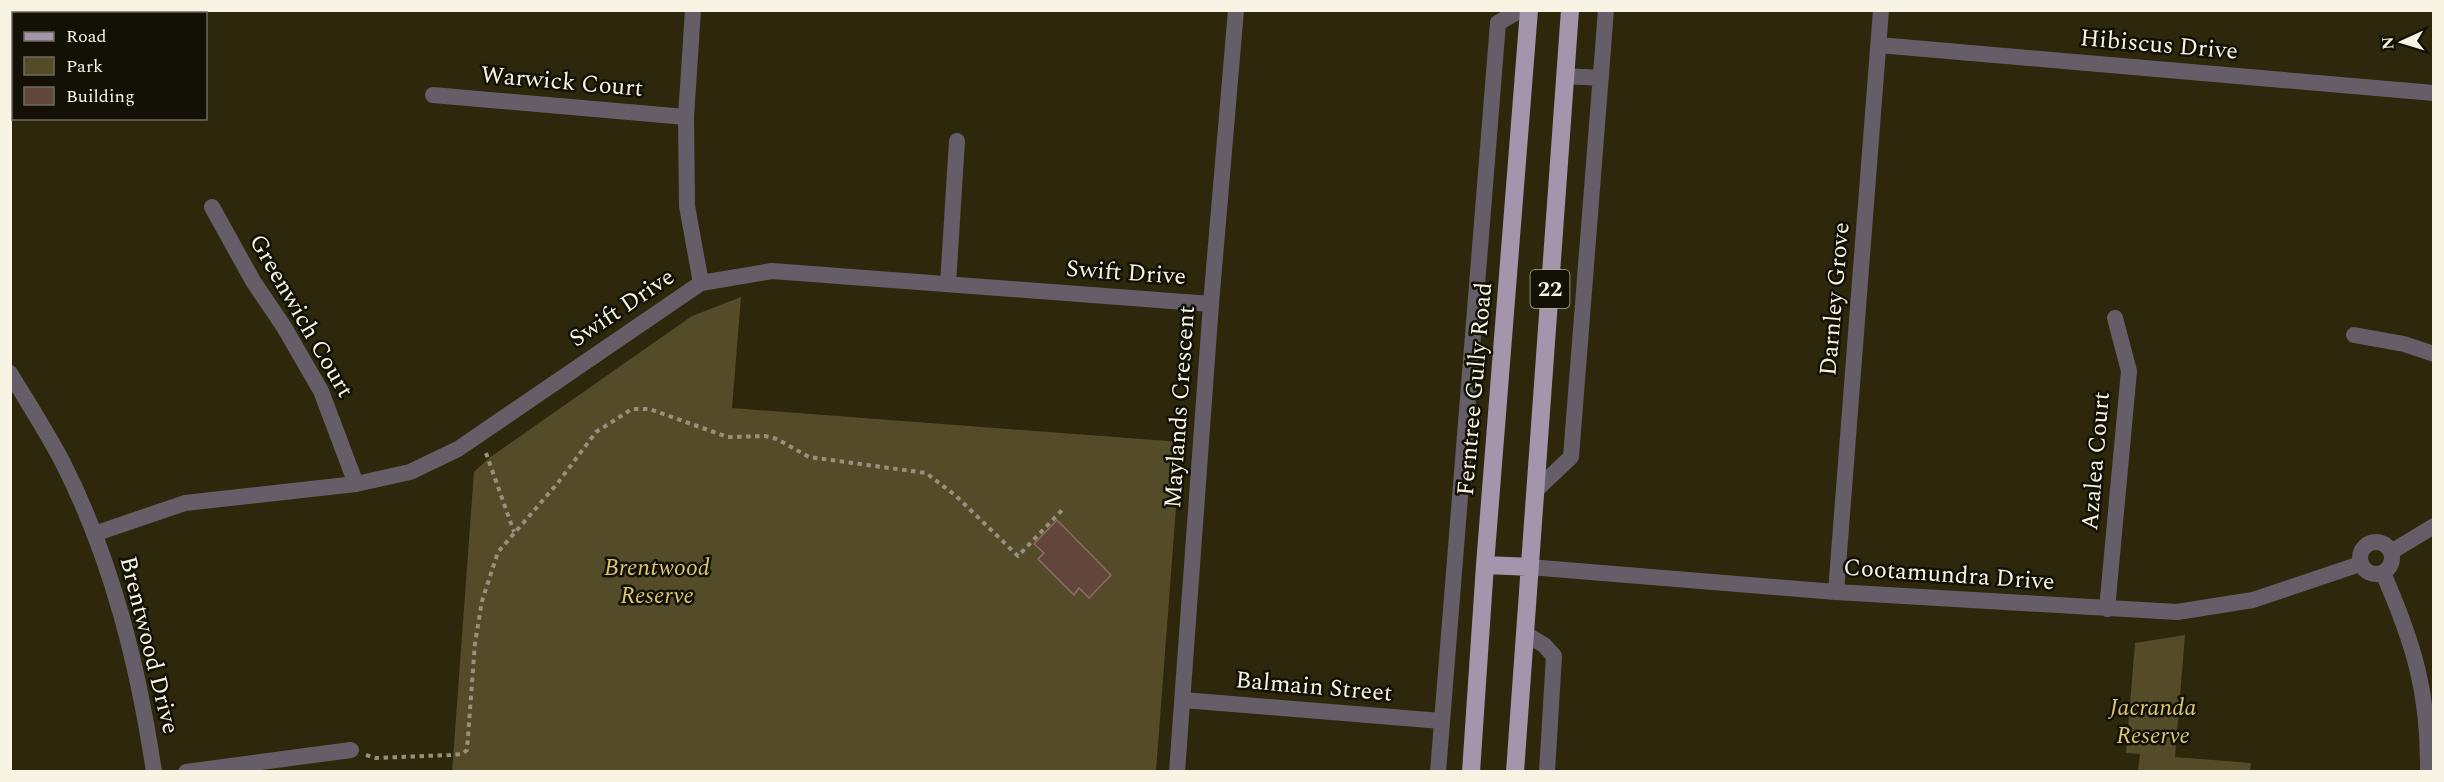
<svg xmlns="http://www.w3.org/2000/svg" width="2444" height="782" viewBox="0 0 2444 782" font-family="Spectral,serif">
	<rect width="100%" height="100%" fill="#2d270c"/>
	<path fill="#544b28" d="M741,297L732,408L1181,442L1156,771L452,772L474,472L489,458L692,316Z
		M2185,635L2175,757L2251,763L2250,771H2138L2140,754L2126,753L2135,643Z"/>
	<path fill="#62453b" stroke="#8b6c61" stroke-width="1.5" d="M1057,520L1111,575L1089,598L1079,588L1074,595L1038,559L1044,553L1034,544Z"/>
	<g fill="none" stroke-linecap="round" stroke-linejoin="round">
		<path stroke="#96917c" stroke-width="4" stroke-dasharray="4.5 4.5" stroke-linecap="butt" d="M486,453L514,532
			M366,755L376,758L450,755L462,754L467,750L475,643L482,601L498,552L557,484L596,432L632,409H649L728,437L765,436L777,439L809,457L926,473L955,495L1018,556L1064,508"/>
		<path stroke="#655e69" stroke-width="16" d="M693,10L686,117L687,206L701,283
			M1879,45L2434,93
			M1565,76L1601,78
			M433,95L686,117
			M212,207L253,281L284,327L321,391L356,484
			M948,284L957,141
			M2354,335L2404,344L2434,354
			M10,373C28,403 47,432 63,463C112,560 138,665 154,772
			M1535,491L1571,457L1606,10
			M94,534L185,503L356,484L410,472L458,449L701,283L772,271L1211,304
			M2360 558a16 16 0 1 1 32 0a16 16 0 1 1-32 0Z
			M2391,552L2434,526
			M1529,567L1836,592L2177,612L2253,600L2360,564
			M2383,573C2414,644 2429,693 2428,772
			M1836,592L1881,10
			M2107,609L2129,371L2115,318
			M1525,634L1544,645L1554,656L1547,772
			M1183,700L1441,721
			M186,772L351,750
			M1177,772L1211,304L1236,10
			M1438,772L1498,23L1520,10"/>
		<path stroke="#a295ac" stroke-width="18" d="M1485,565L1529,567
			M1471,772L1485,565L1529,10
			M1515,772L1570,10"/>
	</g>
	<g text-anchor="middle" dominant-baseline="central" stroke-width="5" stroke-linejoin="round" paint-order="stroke">
		<rect fill="#131005" stroke="#b3b0a1" stroke-width="1.5" x="1530.5" y="270" width="39" height="38" rx="4.5"/>
		<g font-size="22" font-weight="bold" fill="#f8f4e4">
			<text x="1550" y="289">22</text>
		</g>
		<g font-size="24" fill="#f8f4e4" stroke="#131005">
			<text transform="translate(2159 45) rotate(5)">Hibiscus Drive</text>
			<text transform="translate(562 82) rotate(5)">Warwick Court</text>
			<text transform="translate(1126 273) rotate(4)">Swift Drive</text>
			<text transform="translate(1835 299) rotate(-85)">Darnley Grove</text>
			<text transform="translate(622 308) rotate(-34)">Swift Drive</text>
			<text transform="translate(301 316) rotate(60)">Greenwich Court</text>
			<text transform="translate(1475 389) rotate(-85)">Ferntree Gully Road</text>
			<text transform="translate(1180 407) rotate(-86)">Maylands Crescent</text>
			<text transform="translate(2096 461) rotate(-85)">Azalea Court</text>
			<text transform="translate(1949 575) rotate(4)">Cootamundra Drive</text>
			<text transform="translate(149 645) rotate(76)">Brentwood Drive</text>
			<text transform="translate(1314 687) rotate(5)">Balmain Street</text>
		</g>
		<g font-size="24" font-style="italic" fill="#dbc573" stroke="#131005">
			<text x="657" y="568">Brentwood<tspan x="657" dy="28">Reserve</tspan></text>
			<text x="2153" y="708">Jacranda<tspan x="2153" dy="28">Reserve</tspan></text>
		</g>
	</g>
	<rect width="2444" height="782" fill="none" stroke="#f8f4e4" stroke-width="24"/>
	<rect x="12" y="12" width="195" height="108" fill="#131005" stroke="#6f6b5e" stroke-width="1.5"/>
	<rect x="24" y="32" width="30" height="9" fill="#a295ac" stroke="#6f6b5e" stroke-width="1.5"/>
	<text x="66" y="42" font-size="18" fill="#f8f4e4">Road</text>
	<rect x="24" y="57" width="30" height="18" fill="#544b28" stroke="#6f6b5e" stroke-width="1.5"/>
	<text x="66" y="72" font-size="18" fill="#f8f4e4">Park</text>
	<rect x="24" y="87" width="30" height="18" fill="#62453b" stroke="#6f6b5e" stroke-width="1.5"/>
	<text x="66" y="102" font-size="18" fill="#f8f4e4">Building</text>
	<g transform="translate(2402 42) rotate(266)" stroke="#131005" stroke-width="4.5" paint-order="stroke">
	<path d="M0-4.5L10 22L0 15L-10 22Z" fill="#f8f4e4"/>
	<text y="-9" font-size="16" font-weight="bold" text-anchor="middle" fill="#f8f4e4">N</text>
	</g>
</svg>
